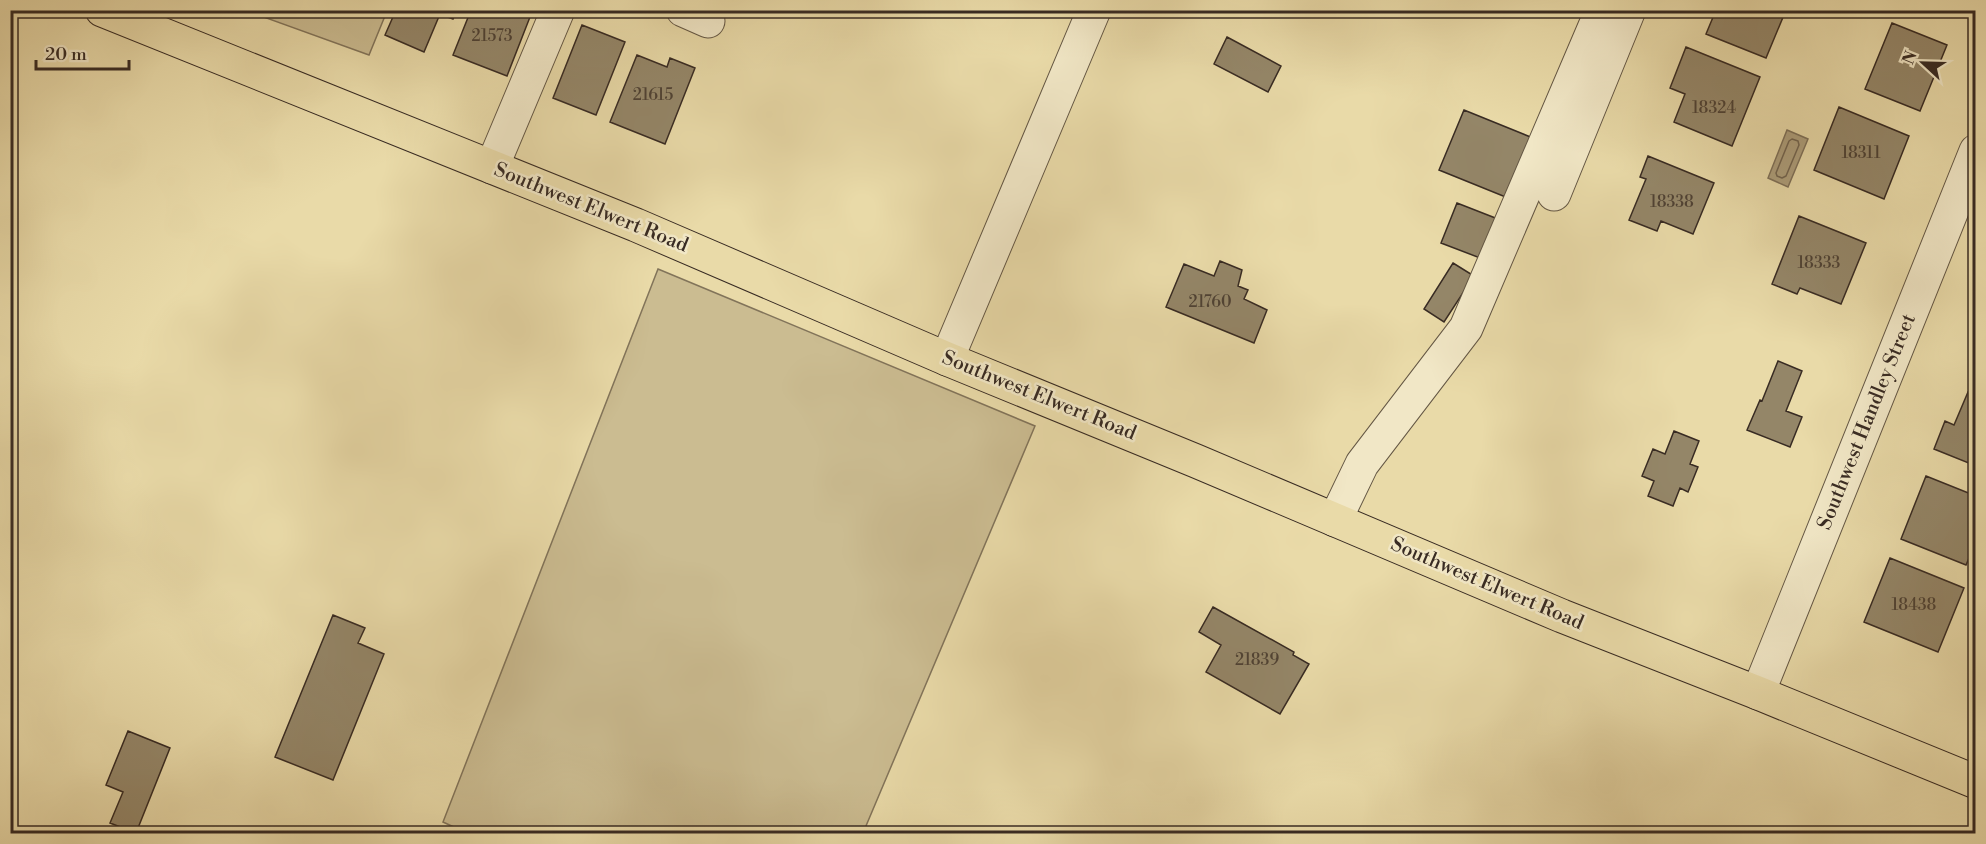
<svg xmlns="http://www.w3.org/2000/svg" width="1986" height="844" viewBox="0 0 1986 844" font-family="'Libre Bodoni',serif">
	<rect width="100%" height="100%" fill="#e9daa8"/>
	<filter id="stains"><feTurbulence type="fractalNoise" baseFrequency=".00333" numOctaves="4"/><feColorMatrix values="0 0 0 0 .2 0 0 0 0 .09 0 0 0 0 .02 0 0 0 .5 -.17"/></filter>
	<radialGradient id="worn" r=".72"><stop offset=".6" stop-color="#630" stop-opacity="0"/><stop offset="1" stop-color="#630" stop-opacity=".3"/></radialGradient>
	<path fill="#cbbc91" stroke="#82745a" stroke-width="1.5" d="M247,11H387L369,55Z
		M658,269L1035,426L863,833L469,834L443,822Z"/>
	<path fill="#ad9e7b" stroke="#7e7058" stroke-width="1.5" d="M1787,130L1808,139L1788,187L1768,178Z"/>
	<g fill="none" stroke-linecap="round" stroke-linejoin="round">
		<path stroke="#72644f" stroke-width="1.5" d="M1792,139L1798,141L1799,145L1786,176L1782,178L1777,176L1776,173L1789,141Z"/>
	</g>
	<path fill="#948668" stroke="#382b23" stroke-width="1.5" d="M396,10H457L453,19L440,14L424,52L385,35Z
		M471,10H514L530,17L507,76L453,55Z
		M1716,10H1786L1766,58L1706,34Z
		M1892,23L1947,45L1920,111L1865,89Z
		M582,25L625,42L596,115L553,98Z
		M1227,37L1281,66L1268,92L1214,64Z
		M1686,47L1760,77L1732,146L1674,122L1685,94L1670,88Z
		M637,55L667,67L670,58L695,68L665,144L610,122Z
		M1839,107L1909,136L1884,199L1814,170Z
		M1464,110L1538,140L1513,200L1439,170Z
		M1648,156L1714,183L1693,234L1661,221L1657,231L1629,220L1646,179L1640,177Z
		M1457,203L1503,221L1488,261L1441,243Z
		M1799,216L1866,243L1841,304L1800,288L1797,294L1772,284Z
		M1220,261L1242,270L1238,286L1248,290L1244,299L1267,310L1254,343L1166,307L1184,264L1214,276Z
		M1453,263L1474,276L1444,322L1424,309Z
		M1778,361L1802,371L1786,411L1802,417L1790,447L1747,430L1760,400L1762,401Z
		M1968,392L1976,396V466L1934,449L1945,421L1954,425Z
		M1674,431L1699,441L1690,464L1698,467L1688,492L1680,488L1673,506L1648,496L1654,481L1642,476L1653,449L1665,454Z
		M1926,476L1976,496V542L1966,565L1901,539Z
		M1890,558L1964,588L1938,652L1864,622Z
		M1213,607L1294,652L1293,655L1309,664L1280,714L1206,672L1221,645L1199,632Z
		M333,615L365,628L358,643L384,654L333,780L275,757Z
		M128,731L170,748L136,833L110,823L123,792L106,785Z"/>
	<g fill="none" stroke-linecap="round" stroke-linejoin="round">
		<g stroke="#645744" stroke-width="35">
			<path id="minor" d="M683,10L708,21
				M492,167L558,10
				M1554,194L1629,10
				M947,359L1094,10
				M1335,520L1362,464L1466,328L1602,10
				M1758,693L1976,151"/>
		</g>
		<g stroke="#382b23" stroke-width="35">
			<path id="major" d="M102,10L636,225L947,359L1196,461L1562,616L1758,693L1976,782"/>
		</g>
		<use href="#minor" stroke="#f1e7c6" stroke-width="33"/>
		<use href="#major" stroke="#e9daa8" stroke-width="33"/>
	</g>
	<g text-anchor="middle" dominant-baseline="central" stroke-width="5" stroke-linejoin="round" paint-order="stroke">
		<g font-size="16" fill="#4f4234">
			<text x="492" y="36">21573</text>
			<text x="653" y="95">21615</text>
			<text x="1714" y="108">18324</text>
			<text x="1861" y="153">18311</text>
			<text x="1672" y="202">18338</text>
			<text x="1819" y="263">18333</text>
			<text x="1210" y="302">21760</text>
			<text x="1914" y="605">18438</text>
			<text x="1257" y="660">21839</text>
		</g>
		<g font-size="20" fill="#382b23" stroke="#f1e7c6">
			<text transform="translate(591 208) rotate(22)">Southwest Elwert Road</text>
			<text transform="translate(1039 396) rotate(22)">Southwest Elwert Road</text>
			<text transform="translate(1867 422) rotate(-68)">Southwest Handley Street</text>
			<text transform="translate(1487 584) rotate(23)">Southwest Elwert Road</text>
		</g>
	</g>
	<rect width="1986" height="844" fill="none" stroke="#e9daa8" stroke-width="36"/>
	<rect x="12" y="12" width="1962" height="820" fill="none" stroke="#382b23" stroke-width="3"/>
	<rect x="18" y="18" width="1950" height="808" fill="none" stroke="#382b23" stroke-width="1.5"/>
	<g transform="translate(1923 63) rotate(292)" stroke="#f1e7c6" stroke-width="4.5" paint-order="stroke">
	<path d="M0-4.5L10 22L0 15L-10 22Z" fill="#382b23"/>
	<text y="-9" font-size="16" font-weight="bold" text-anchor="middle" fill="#382b23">N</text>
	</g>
	<path d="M36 60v9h93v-9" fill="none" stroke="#382b23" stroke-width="3"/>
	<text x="45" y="60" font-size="18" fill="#382b23" stroke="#f1e7c6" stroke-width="4.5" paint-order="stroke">20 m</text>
	<rect width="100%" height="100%" filter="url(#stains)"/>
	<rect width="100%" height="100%" fill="url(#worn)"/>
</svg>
